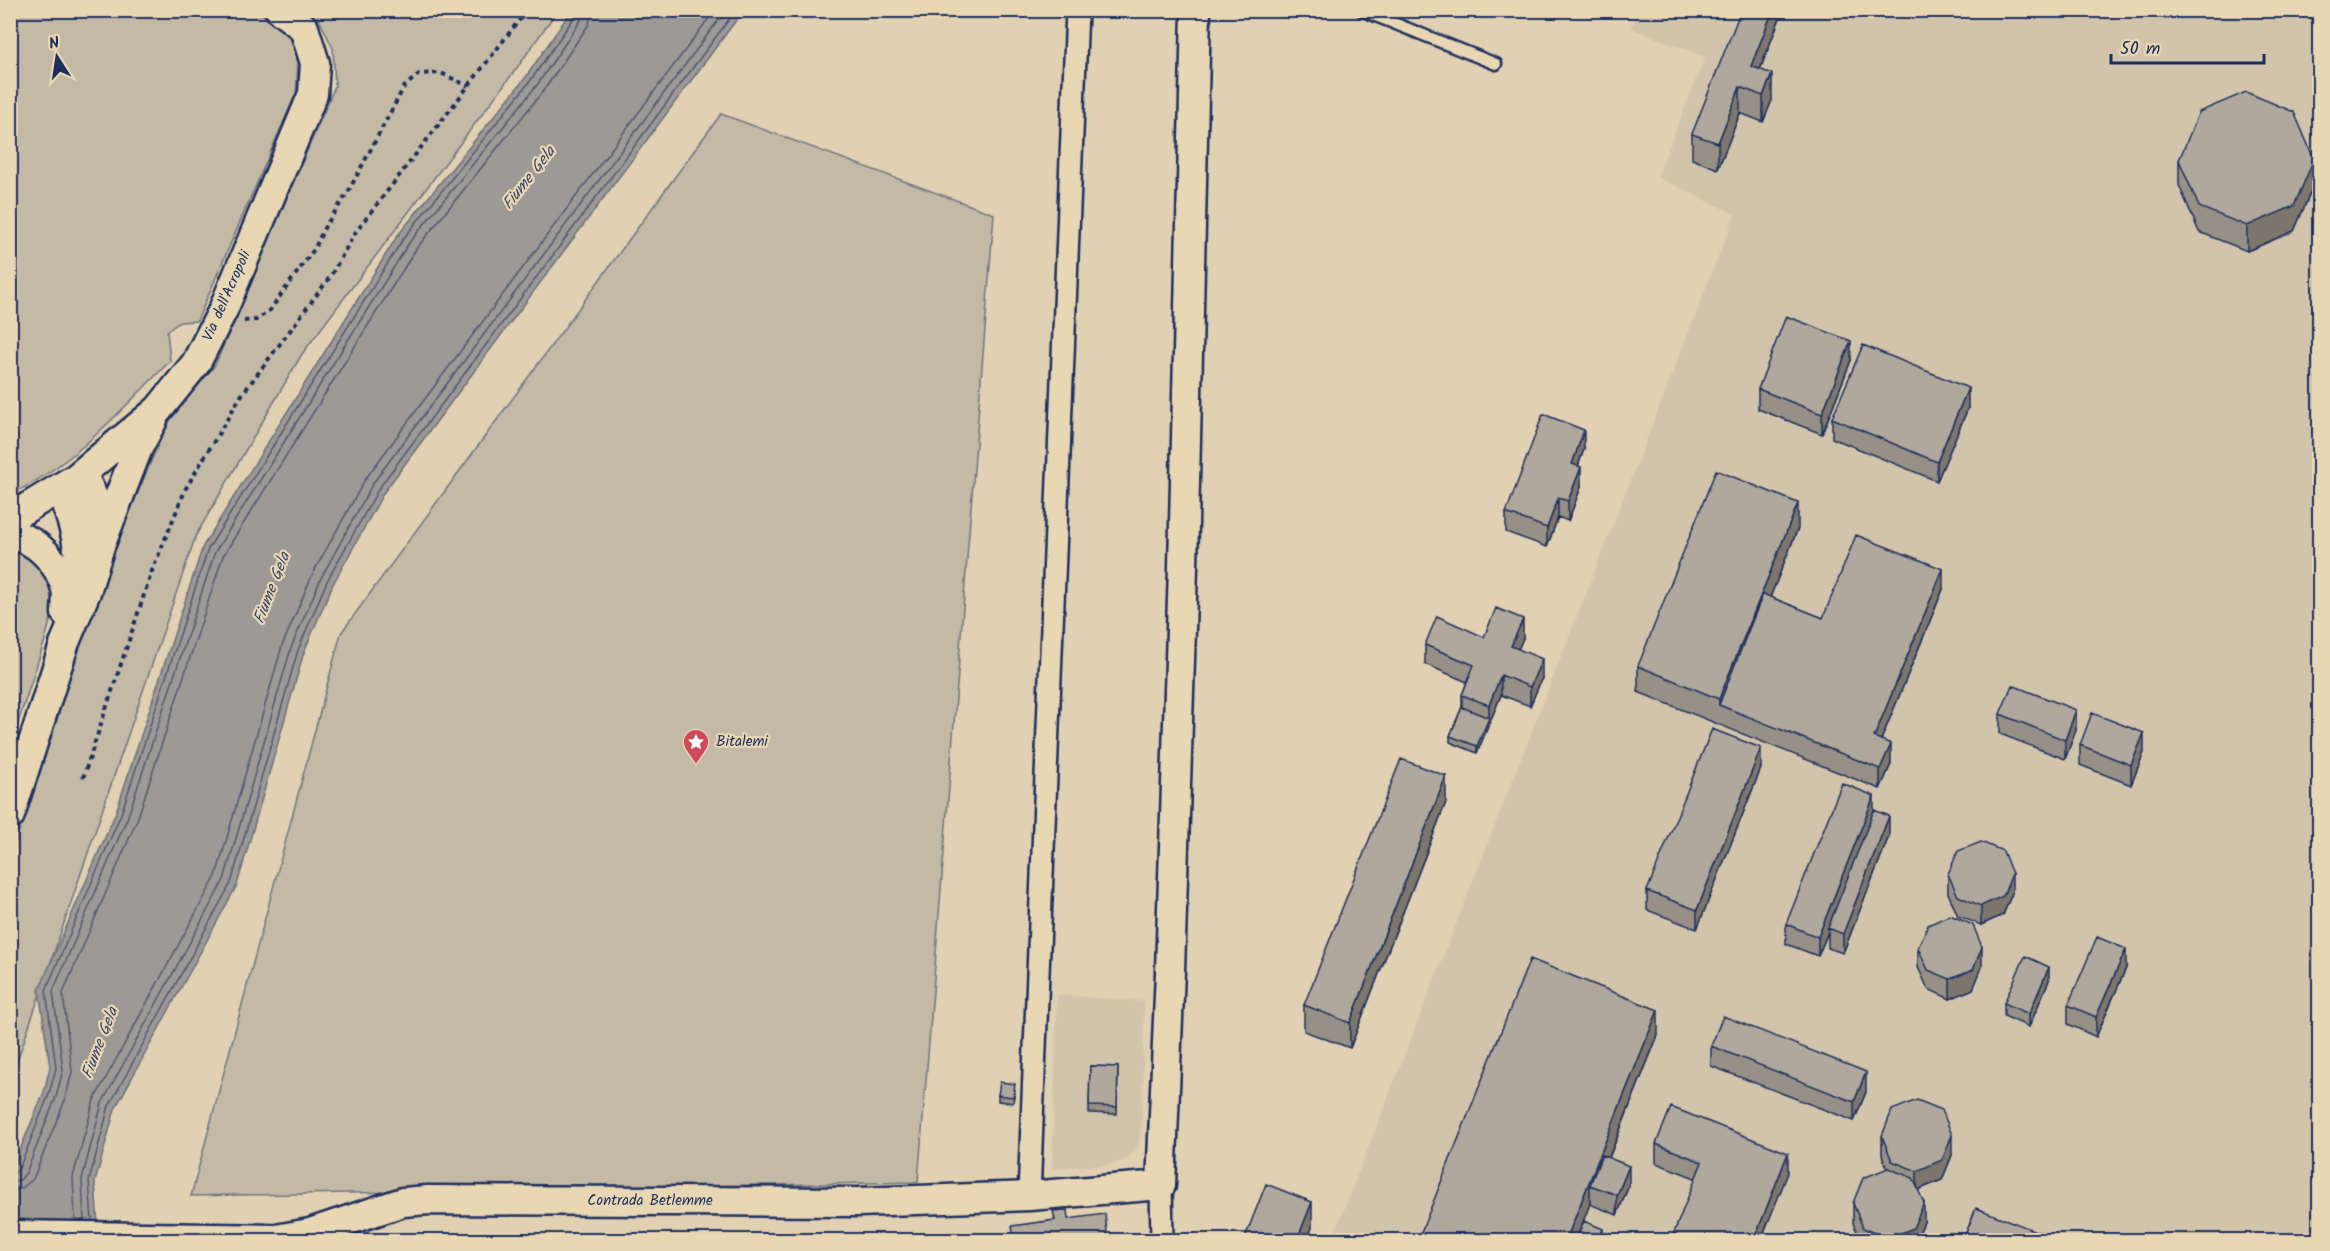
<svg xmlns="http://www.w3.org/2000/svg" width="2330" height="1251" viewBox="0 0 2330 1251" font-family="Kalam,sans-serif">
	<rect width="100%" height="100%" fill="#e1d0b1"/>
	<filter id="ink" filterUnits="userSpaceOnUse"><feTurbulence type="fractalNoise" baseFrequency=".0167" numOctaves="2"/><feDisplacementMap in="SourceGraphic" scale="12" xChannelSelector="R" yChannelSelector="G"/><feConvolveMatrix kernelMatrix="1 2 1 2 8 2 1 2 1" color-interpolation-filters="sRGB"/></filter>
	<g filter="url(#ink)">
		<path fill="#d2c4ab" d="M1638,11H2319V1240H1332L1735,214L1657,177L1705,57L1631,28Z
			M1057,995L1144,1001L1142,1123L1138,1147L1128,1158L1115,1164L1052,1169Z"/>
		<path fill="#c3b9a5" stroke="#6f7482" stroke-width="1.5" d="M10,11H255C297,31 300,50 296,93L197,321L180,322L167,331L170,361C121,410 74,465 11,494Z
			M315,11H557L519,65L302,354L196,535L11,1079V856L95,592L168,422L215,365L335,86L333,48Z
			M721,114L994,214L918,1182L191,1196L341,633Z
			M10,546L33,556L57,596L44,643L11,744Z"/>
		<path fill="#9d9995" stroke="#696f7f" stroke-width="1.5" d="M571,11H743L384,492L333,584L304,652L237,885L115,1109L95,1182L99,1240H11L10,1174L44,1092L50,1067L39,990L116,812L203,546L398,235L526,77Z"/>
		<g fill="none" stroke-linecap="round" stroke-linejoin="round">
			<path stroke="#4f5974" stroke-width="1.5" d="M10,1174L15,1173L19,1169L49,1094L56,1068L46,990L121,814L208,549L403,239L531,80L575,16L576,10
				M10,1182L20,1180L26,1173L56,1097L63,1070L53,991L128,816L215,552L409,243L537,85L581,20L583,10
				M10,1191L22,1188L33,1179L65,1100L72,1072L63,993L137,820L223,556L416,249L544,90L589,24L592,10
				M75,1220L73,1177L94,1100L216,876L282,646L313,573L366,478L715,10
				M84,1220L82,1179L102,1103L224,880L291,648L321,578L373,483L726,10
				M92,1220L89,1181L109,1106L231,883L298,650L327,581L379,488L736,10"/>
			<g stroke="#1b2f5e" stroke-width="15">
				<path id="lane" d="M1361,10L1496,64"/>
			</g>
			<g stroke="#1b2f5e" stroke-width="26">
				<path id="street" d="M1161,1185L1162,1240
					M1029,1196L1077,10"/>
			</g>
			<g stroke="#1b2f5e" stroke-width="33">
				<path id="secondary" d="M76,478L88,486L94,499L99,541
					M61,489C72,520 85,555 77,589
					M10,518L76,478L158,410L196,363L223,310L313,94L315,63L304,28L280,10
					M10,534C37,539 59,563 66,589C68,596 66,606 66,613
					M10,815L65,642L86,592L100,546L138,448L153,420
					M10,1235L276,1239L310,1233L403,1202L428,1200L858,1202L1029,1196L1161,1185L1170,971L1183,567L1196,10"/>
			</g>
			<path stroke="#1b2f5e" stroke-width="4" stroke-dasharray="4.5 4.5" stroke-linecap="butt" d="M244,321L256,320L270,310L315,248L324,228L347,194L404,87L419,74L441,73L468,86
				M83,778L152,571L186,488L241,396L330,277L355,233L527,10"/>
			<use href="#lane" stroke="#e9d7b4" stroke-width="10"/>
			<use href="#street" stroke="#e9d7b4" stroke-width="21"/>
			<use href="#secondary" stroke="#e9d7b4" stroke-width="28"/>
		</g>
		<path fill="#979086" stroke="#1b2f5e" stroke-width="1.5" d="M1783,10L1760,70L1772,100L1763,122L1740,113L1718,169L1692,159V134Z
			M2179,160L2314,184L2294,231L2247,251L2199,232L2179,185Z
			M1851,360L1822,434L1758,409V389Z
			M1968,408L1937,481L1832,438V418Z
			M1584,449L1578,466L1581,487L1568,521L1558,517L1547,547L1506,532V513Z
			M1798,528L1770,597L1823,618L1943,589L1881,740L1891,764L1880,789L1638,692V666Z
			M1523,638L1518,649L1542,678L1530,706L1501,695L1477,753L1450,742V736L1462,707V695L1467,682L1425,664V645Z
			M2000,714L2076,730L2065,759L2000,734Z
			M2080,745L2144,752L2131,785L2080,765Z
			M1761,768L1697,929L1647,910V891Z
			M1446,802L1350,1048L1304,1031V1005Z
			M1874,811L1889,836L1843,953L1828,948V932L1818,956L1786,944V924Z
			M1948,874L2012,893L2003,915L1981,925L1958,916L1948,893Z
			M1918,948L1982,967L1973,989L1950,999L1928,989L1918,967Z
			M2126,968L2096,1037L2068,1024V1005Z
			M2049,980L2029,1027L2004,1016V1003Z
			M1658,1035L1609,1158L1629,1185L1617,1215L1590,1204L1418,1240Z
			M1711,1046L1866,1092L1854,1121L1711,1066Z
			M1090,1066L1118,1067L1117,1114L1089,1113Z
			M1015,1090L1013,1103L998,1101V1095Z
			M1882,1136L1952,1155L1942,1180L1918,1190L1924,1222L1916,1240H1856L1860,1239L1853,1223V1203L1887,1168L1882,1155Z
			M1656,1144L1788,1173L1695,1178L1656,1163Z"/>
		<path fill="#7b766d" stroke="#1b2f5e" stroke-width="1.5" d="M1773,10H1783L1751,92V66Z
			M1772,74V100L1763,122V96Z
			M1740,87V113L1718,169V143Z
			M2314,159V184L2294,231L2247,251V226Z
			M1851,341V360L1822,434V414Z
			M1968,388V408L1937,481V462Z
			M1584,430V449L1572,483V464Z
			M1581,467V487L1568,521V501Z
			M1558,498V517L1547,547V528Z
			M1798,503V528L1726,707L1719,705V699Z
			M1943,569V589L1874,757V737Z
			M1523,619V638L1511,666V646Z
			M1542,659V678L1530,706V687Z
			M1501,675V695L1477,753V746L1489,718V705Z
			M2076,710V730L2065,759V740Z
			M2144,733V752L2131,785V765Z
			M1891,744V764L1880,789V769Z
			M1761,748V768L1697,929V910Z
			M1446,776V802L1350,1048V1023Z
			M1874,796V816L1828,928V932L1818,956V937Z
			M1889,816V836L1843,953V934Z
			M2012,874V893L2003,915L1981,925V906Z
			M1982,947V967L1973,989L1950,999V979Z
			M2126,949V968L2096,1037V1017Z
			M2049,967V980L2029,1027V1014Z
			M1658,1010V1035L1597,1187L1590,1185V1204L1576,1240H1566Z
			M1866,1072V1092L1854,1121V1102Z
			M1952,1135V1155L1942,1180L1917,1190V1171Z
			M1788,1153V1173L1761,1240H1754Z
			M1629,1166V1185L1617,1215V1195Z
			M1312,1202V1228L1307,1240H1297Z
			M1924,1203V1222L1916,1240H1888V1239Z
			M1603,1229V1240H1598Z"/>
		<path fill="#b0a89c" stroke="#1b2f5e" stroke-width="1.5" d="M1741,10H1773L1751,66L1772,74L1763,96L1740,87L1718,143L1692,134Z
			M2246,92L2294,112L2314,159L2294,206L2247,226L2199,207L2179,160L2199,112Z
			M1786,316L1851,341L1822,414L1758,389Z
			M1863,345L1968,388L1937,462L1832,418Z
			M1543,414L1584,430L1572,464L1581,467L1568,501L1558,498L1547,528L1506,513Z
			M1716,470L1798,503L1719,699L1638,666Z
			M1856,535L1943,569L1874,737L1891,744L1880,769L1719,705L1763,594L1823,618Z
			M1496,608L1523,619L1511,646L1542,659L1530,687L1501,675L1489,705L1462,695L1474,665L1425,645L1437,616L1484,637Z
			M2012,685L2076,710L2065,740L2000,714Z
			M1462,707L1489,718L1477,746L1450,736Z
			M2092,713L2144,733L2131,765L2080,745Z
			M1712,729L1761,748L1697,910L1647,891Z
			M1401,759L1446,776L1350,1023L1304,1005Z
			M1842,783L1874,796L1818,937L1786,924Z
			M1874,810L1889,816L1843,934L1828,928Z
			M1981,842L2003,851L2012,874L2003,896L1981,906L1958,896L1948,874L1958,851Z
			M1950,915L1973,925L1982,947L1973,970L1950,979L1928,970L1918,948L1928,925Z
			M2097,937L2126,949L2096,1017L2068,1005Z
			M2025,956L2049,967L2029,1014L2004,1003Z
			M1530,959L1658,1010L1566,1240H1418Z
			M1723,1016L1866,1072L1854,1102L1711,1046Z
			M1090,1066L1118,1067L1117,1107L1089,1106Z
			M1000,1082L1015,1084L1013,1097L998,1095Z
			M1917,1100L1942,1110L1952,1135L1942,1160L1917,1171L1892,1161L1882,1136L1892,1110Z
			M1671,1107L1788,1153L1754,1240H1671L1702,1162L1656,1144Z
			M1602,1155L1629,1166L1617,1195L1590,1185Z
			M1888,1168L1913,1178L1924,1203L1913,1228L1888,1239L1863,1228L1853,1203L1863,1178Z
			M1266,1184L1312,1202L1297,1240H1244Z
			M1976,1208L2059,1240H1963Z
			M1067,1210L1068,1219L1105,1214L1108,1240H1014L1012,1226L1055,1220L1053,1211Z
			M1584,1221L1603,1229L1598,1240H1576Z
			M1862,1238L1868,1240H1856Z"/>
	</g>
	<defs>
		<g id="sight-pin" transform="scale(1.35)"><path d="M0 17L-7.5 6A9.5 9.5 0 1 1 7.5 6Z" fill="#d1495b" stroke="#e9d7b4"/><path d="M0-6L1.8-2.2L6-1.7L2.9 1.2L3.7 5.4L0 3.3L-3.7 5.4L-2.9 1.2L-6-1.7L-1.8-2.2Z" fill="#fff"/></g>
	</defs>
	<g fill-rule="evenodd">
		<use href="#sight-pin" x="696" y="742"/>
	</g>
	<g text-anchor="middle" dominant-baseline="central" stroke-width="4.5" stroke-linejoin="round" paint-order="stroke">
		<g font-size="15" fill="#1b2f5e" stroke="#e9d7b4">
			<text transform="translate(227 296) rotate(-66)">Via dell'Acropoli</text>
			<text x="650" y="1201">Contrada Betlemme</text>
		</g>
		<g font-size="15" fill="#1b2f5e" stroke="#e9d7b4" text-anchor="start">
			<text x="716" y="742">Bitalemi</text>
		</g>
		<g font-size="16" font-style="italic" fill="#354469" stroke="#e9d7b4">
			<text transform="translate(529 178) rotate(-52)">Fiume Gela</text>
			<text transform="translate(272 588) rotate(-69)">Fiume Gela</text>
			<text transform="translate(100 1043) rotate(-69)">Fiume Gela</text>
		</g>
	</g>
	<rect width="2330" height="1251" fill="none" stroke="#e9d7b4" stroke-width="36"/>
	<rect x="18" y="18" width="2294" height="1215" fill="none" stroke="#1b2f5e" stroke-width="2" filter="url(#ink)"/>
	<g transform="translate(57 57) rotate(348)" stroke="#e9d7b4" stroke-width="4.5" paint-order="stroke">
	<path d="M0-4.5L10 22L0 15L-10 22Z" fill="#1b2f5e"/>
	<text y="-9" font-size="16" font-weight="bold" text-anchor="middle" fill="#1b2f5e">N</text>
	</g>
	<path d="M2111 54v9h153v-9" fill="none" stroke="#1b2f5e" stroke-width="3"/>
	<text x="2120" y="54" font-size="18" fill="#1b2f5e" stroke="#e9d7b4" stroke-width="4.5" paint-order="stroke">50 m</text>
</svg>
